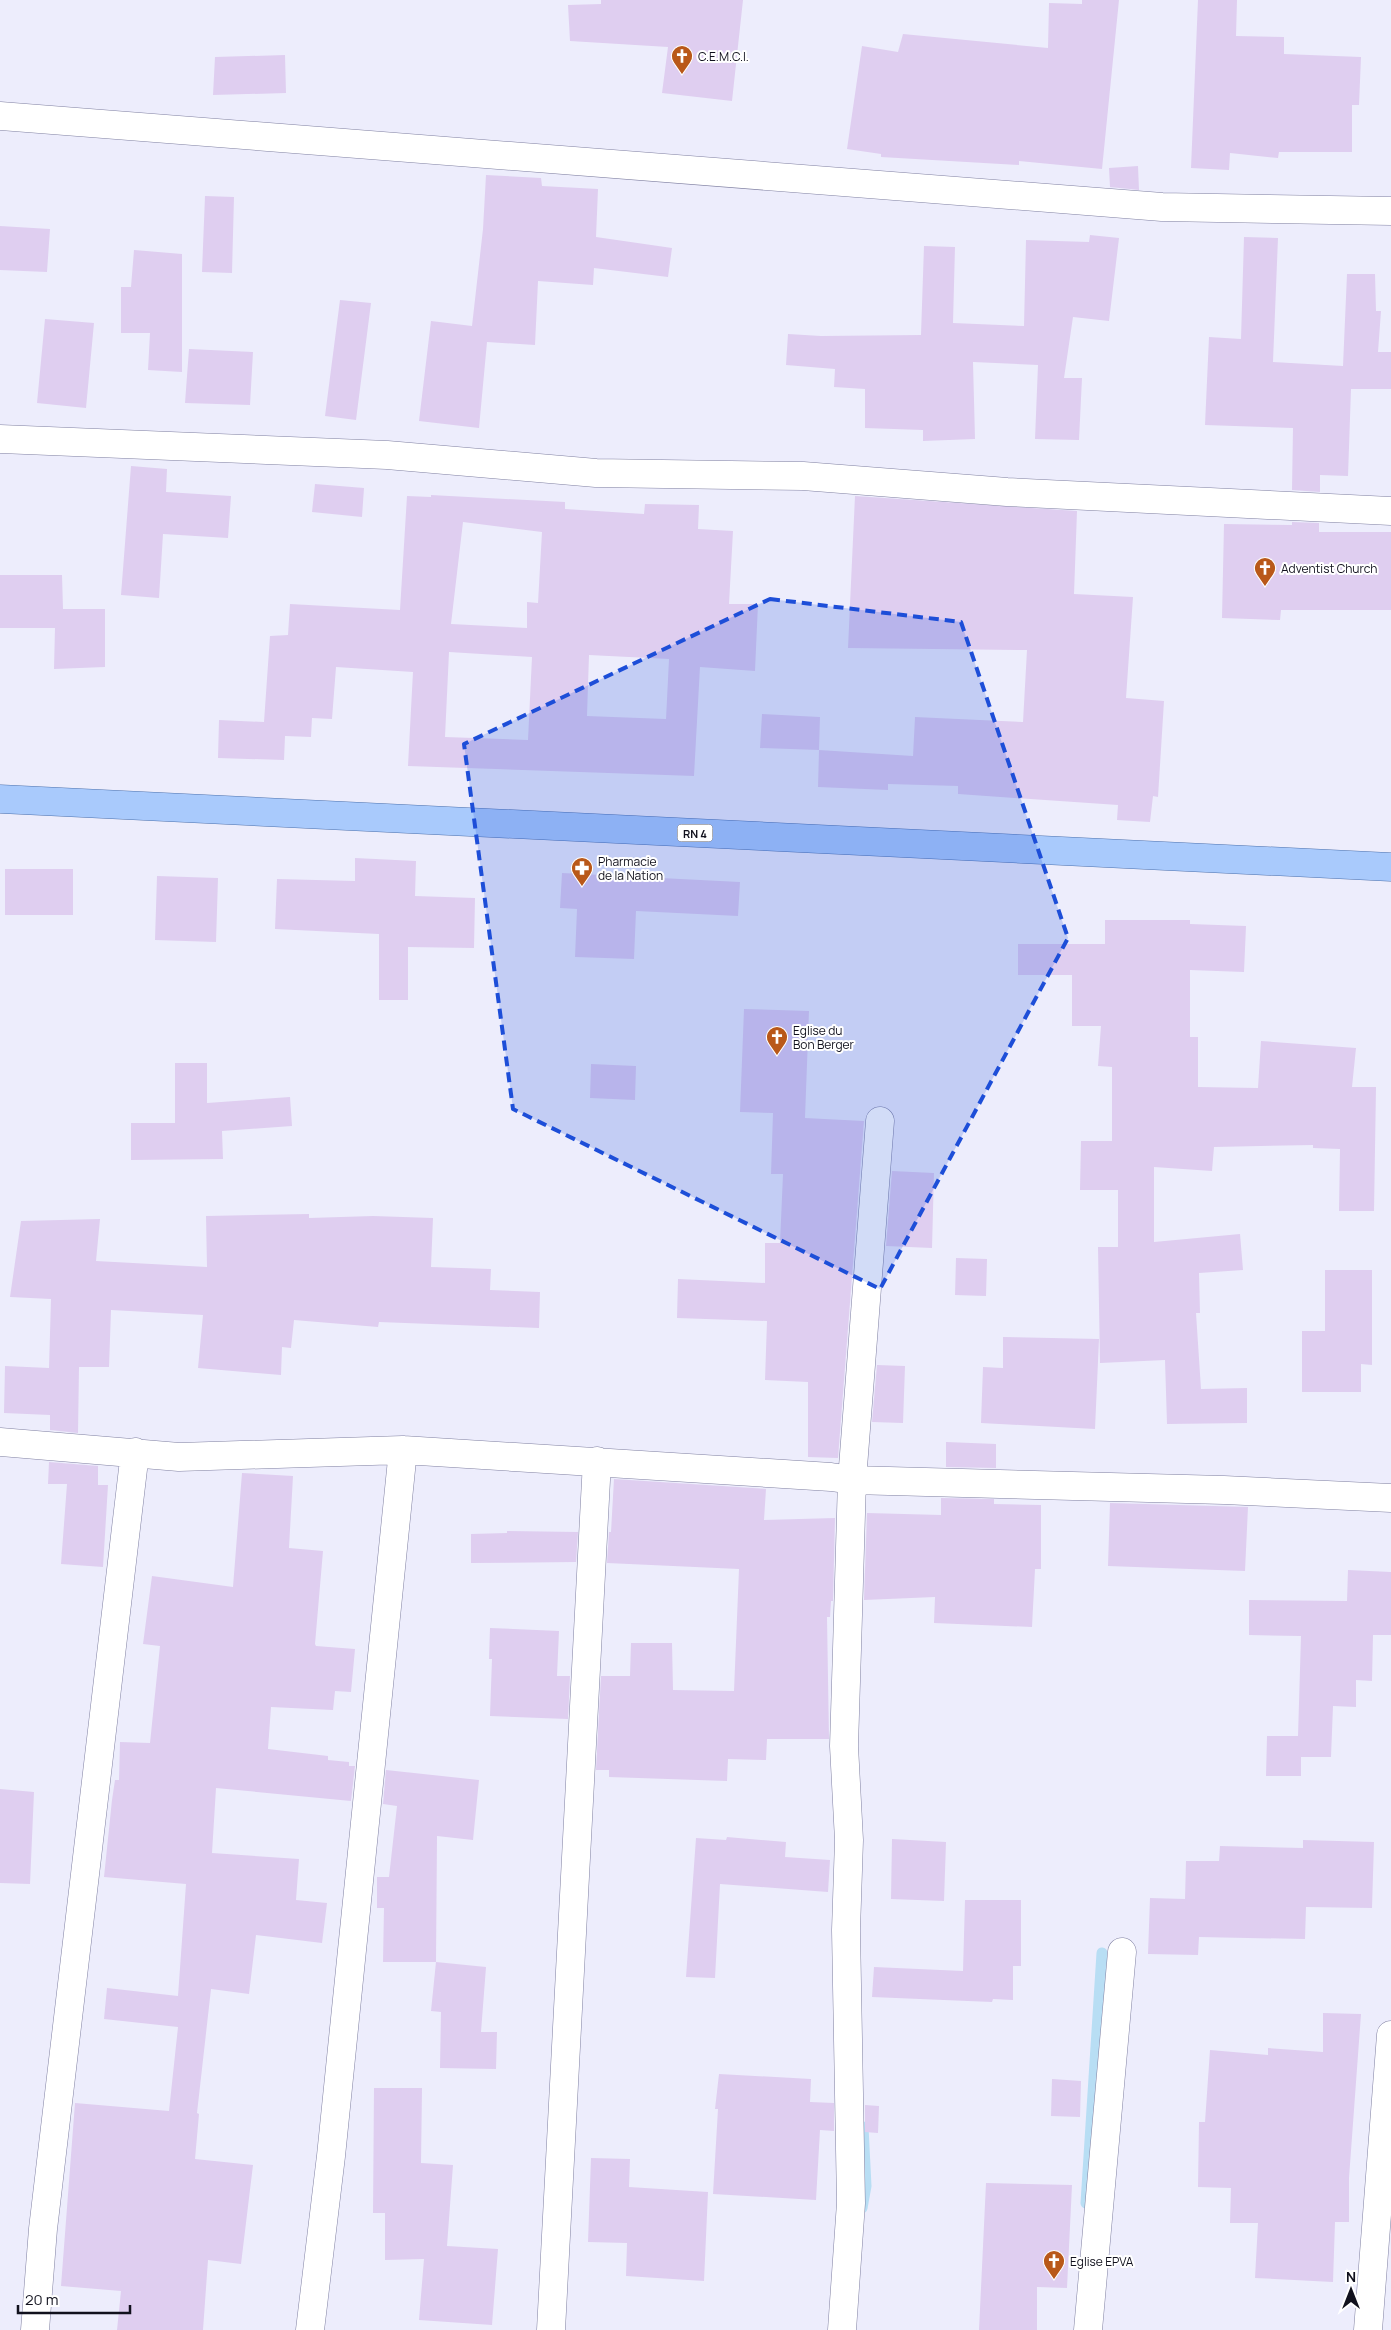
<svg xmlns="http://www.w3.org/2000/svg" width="1391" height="2330" viewBox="0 0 1391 2330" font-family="Manrope,sans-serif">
	<rect width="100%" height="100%" fill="#ededfc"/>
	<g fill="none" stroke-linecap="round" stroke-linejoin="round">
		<path stroke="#b8def4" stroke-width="11" d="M1086,2203L1102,1953
			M862,2208L866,2186L863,2127"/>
	</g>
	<path fill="#dfcef0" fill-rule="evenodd" d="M601,0H743L732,101L662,93L668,47L570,41L568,5L601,4Z
		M1082,0H1119L1102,169L1019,161V165L881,157V154L847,149L862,46L898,52L903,34L1048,48L1049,3L1082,4Z
		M1198,0H1237L1236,36L1284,37V54L1361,57L1359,105H1352V152H1279L1278,158L1230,153L1229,170L1191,168Z
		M285,55L286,93L213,95L215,57Z
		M1138,166L1139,190L1110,187L1109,168Z
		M486,175L541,178L542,186L598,189L596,237L672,248L668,277L594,268L593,285L538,281L535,345L487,342L479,428L419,421L431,321L472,326L483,229Z
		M205,196L234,197L232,273L202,272Z
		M0,226L50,229L47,272L0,270Z
		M1090,235L1119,238L1109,321L1073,317L1064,378H1082L1079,440L1035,439L1038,365L973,362L975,439L923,441V430L865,428V389L834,387L835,369L786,365L788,334L821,336L921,335L924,246L955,247L953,323L1024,326L1026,240L1089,242Z
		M1244,237L1278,238L1273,362L1343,366L1347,274H1375L1376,311H1381L1378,352H1391V389H1351L1348,476L1320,475V492L1292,490L1293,428L1205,425L1209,337L1241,339Z
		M134,250L182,254V372L148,370L150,333H121V287H131Z
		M340,300L371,303L356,420L325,416Z
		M45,319L94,323L86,408L37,403Z
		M189,349L253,352L250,405L185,403Z
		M131,466L167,469L166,492L231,496L228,538L163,534L159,598L121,595Z
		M315,484L364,488L362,517L312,512Z
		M431,495L565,502V509L644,514L645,504L699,505L698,529L733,531L729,604H758L755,671L700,667L694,776L408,766L413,672L336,667L332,719L312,718L311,737L285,736L284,760L218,758L219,720L264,722L270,636L288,635L290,604L400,610L407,496L431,497ZM463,522L542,532L538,603L527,602V628L451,624ZM449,652L532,657L528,740L445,737ZM589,655L669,659L666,719L587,716Z
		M855,496L1077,511L1074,594L1133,597L1126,698L1164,701L1158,797L1153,796L1150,822L1117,820L1118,805L958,794V786L888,784V790L818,787L819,750L913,756L915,717L1023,722L1027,650L848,648Z
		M1292,522L1319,523V532H1391V610H1281L1280,620L1222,618L1224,524L1292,525Z
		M0,575H62L63,609H105V667L54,669L55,628H0Z
		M762,714L820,717L819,750L760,748Z
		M355,858L416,861L415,896L475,898L474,948L408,947V1000H379V934L275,929L277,879L355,881Z
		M5,869H73V915H5Z
		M562,873L740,882L738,916L636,911L634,959L575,957L577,909L560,908Z
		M157,876L218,878L216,942L155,940Z
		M1105,920H1190V924L1246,926L1244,972L1190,970V1037H1198V1087L1258,1088L1261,1041L1356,1048L1352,1087H1376L1374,1211H1339L1340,1149L1313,1148V1145L1214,1147L1212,1171L1154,1167V1242L1240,1234L1243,1270L1199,1273L1200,1313H1196L1201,1389L1247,1388V1423L1167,1424L1165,1360L1100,1363L1098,1247H1118V1190H1080L1081,1141H1112V1067L1098,1066L1101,1026H1072V975H1018V944H1105Z
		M744,1009L809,1011L805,1118L864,1121L838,1458L808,1457V1382L765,1380L767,1321L677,1318L678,1279L765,1283V1243H780L783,1174H771L773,1113L740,1112Z
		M175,1063H207V1103L290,1097L292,1126L222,1131L223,1159L131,1160V1123H175Z
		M591,1064L636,1066L635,1100L590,1098Z
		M892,1171L934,1173L932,1248L886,1246Z
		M309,1214V1218L373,1216L433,1218L431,1267L491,1269L490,1290L540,1292L539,1328L379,1322L378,1327L294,1320L291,1348L282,1347L281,1375L198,1368L203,1315L111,1310L109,1367H79L78,1433L50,1430V1415L4,1413L5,1366L49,1368L51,1299L10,1297L21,1221L100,1219L96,1261L207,1267L206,1216Z
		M956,1258L987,1259L986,1296L955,1295Z
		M1325,1270H1372V1365L1361,1364V1392H1302V1331H1325Z
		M1003,1337L1099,1339L1095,1429L981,1423L983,1367L1003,1368Z
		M877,1365L905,1366L903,1423L872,1422Z
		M946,1442L996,1444V1468L946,1467Z
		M49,1462L98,1466V1485H108L103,1567L61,1564L67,1484H48Z
		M242,1473L293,1476L289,1548L323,1551L315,1644L316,1646L355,1649L351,1692L335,1691L333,1710L271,1707L268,1749L328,1756V1760L349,1762V1766H355L351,1801L216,1788L212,1853L299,1859L296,1900L327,1903L322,1943L256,1935L249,1994L211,1989L197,2113L199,2114L195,2159L253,2165L241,2264L208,2260L203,2330H117L121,2291L61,2286L75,2103L169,2111L178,2027L104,2019L107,1988L178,1996L186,1884L104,1877L112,1800L115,1780H119L120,1742L150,1743L160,1646L143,1644L152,1576L233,1587Z
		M614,1479L766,1489L764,1520L835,1518L833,1601H831L830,1617H827L829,1739H767L766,1760L728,1759L727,1781L609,1777V1770H596L601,1676H630L631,1643H672L673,1690L734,1691L739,1569L607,1563L609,1532H611Z
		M941,1498L994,1499V1504L1041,1505V1569H1035L1032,1627L934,1623L935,1597L864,1600L867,1513L941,1515Z
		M1110,1503L1248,1507L1245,1571L1108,1566Z
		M507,1531L578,1532L576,1562L471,1563V1534L507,1533Z
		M1348,1570L1391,1572V1635H1373L1372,1681L1356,1680V1707L1333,1706L1331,1757H1301V1776H1266L1267,1736H1298L1301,1636L1249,1635V1600L1347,1601Z
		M490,1628L559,1631L557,1676H570L568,1719L490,1716L492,1659H489Z
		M386,1770L479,1780L473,1840L437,1836L436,1962H383L384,1908H377V1877H389L397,1806L383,1804Z
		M0,1789L34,1792L30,1884L0,1883Z
		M727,1837L786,1842L785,1857L830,1860L828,1892L720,1884L715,1978L686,1977L696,1838L726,1840Z
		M892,1839L946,1842L944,1901L891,1899Z
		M1303,1840L1374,1842L1372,1908L1306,1907L1305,1939L1199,1937L1198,1955L1148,1954L1150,1898L1185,1899L1186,1861H1219L1220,1846L1303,1848Z
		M965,1900H1021V1966H1013V2000L993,1999L992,2002L872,1997L874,1967L963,1971Z
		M436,1962L486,1967L481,2032H497L496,2069L440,2068L441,2012L431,2011Z
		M1323,2013L1361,2014L1349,2178V2222H1335L1333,2282L1255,2278L1258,2223H1230L1231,2188L1198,2187L1199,2122H1205L1210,2050L1268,2055V2048L1323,2052Z
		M719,2074L811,2079L810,2102L834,2103V2131L820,2130L816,2200L713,2194L718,2109H715Z
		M1052,2079L1081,2081L1080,2117L1051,2116Z
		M374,2088H422L421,2163L453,2165L447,2246L498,2249L492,2325L419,2320L424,2259L385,2260V2213H373Z
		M865,2105L879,2106L878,2133L865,2132Z
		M591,2158L630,2159L629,2187L708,2192L704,2281L626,2276L627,2243L588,2242Z
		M986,2183L1072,2185L1067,2288L1037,2287V2330H979Z"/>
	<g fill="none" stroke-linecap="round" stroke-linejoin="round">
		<g stroke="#8081a2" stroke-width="29">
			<path id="minor" d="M0,116L1162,207L1391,211
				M0,439L387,455L596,473L803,476L1007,492L1391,511
				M0,1442L179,1457L403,1450L831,1477L852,1480L1224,1490L1391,1498
				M35,2330L43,2229L135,1452
				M310,2330L331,2156L403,1450
				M551,2330L597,1461
				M842,2330L851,2203L846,1930L849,1840L844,1746L847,1649L852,1480L880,1121
				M1088,2330L1122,1952
				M1368,2330L1391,2035"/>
		</g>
		<g stroke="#4e72ad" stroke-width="29">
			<path id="major" d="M0,799L1391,867"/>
		</g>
		<use href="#minor" stroke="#fff" stroke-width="28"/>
		<use href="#major" stroke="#a9cafc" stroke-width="28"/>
	</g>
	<path fill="#1d4ed8" fill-opacity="0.2" stroke="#1d4ed8" stroke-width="4" stroke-dasharray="10 6" stroke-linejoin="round" d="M770,599L961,622L1068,938L880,1289L513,1109L464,744Z"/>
	<defs>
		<g id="church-pin" transform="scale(1.125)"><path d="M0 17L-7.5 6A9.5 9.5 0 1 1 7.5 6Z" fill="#b95819" stroke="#fff"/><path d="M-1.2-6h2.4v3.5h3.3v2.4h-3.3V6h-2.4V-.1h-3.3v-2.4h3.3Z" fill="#fff"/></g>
		<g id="pharmacy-pin" transform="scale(1.125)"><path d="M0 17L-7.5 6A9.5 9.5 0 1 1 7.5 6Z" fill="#b95819" stroke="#fff"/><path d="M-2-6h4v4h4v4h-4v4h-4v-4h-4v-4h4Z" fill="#fff"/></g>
	</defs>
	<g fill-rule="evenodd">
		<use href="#church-pin" x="682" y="56"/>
		<use href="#church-pin" x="1265" y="568"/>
		<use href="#pharmacy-pin" x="582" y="868"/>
		<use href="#church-pin" x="777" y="1037"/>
		<use href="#church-pin" x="1054" y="2261"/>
	</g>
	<g text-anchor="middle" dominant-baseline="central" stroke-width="4" stroke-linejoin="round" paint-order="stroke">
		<rect fill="#fff" stroke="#585861" stroke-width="1" x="677.5" y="824.5" width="35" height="17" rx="4"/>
		<g font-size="11" font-weight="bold" fill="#11111d">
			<text x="695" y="833">RN 4</text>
		</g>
		<g font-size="12" fill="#11111d" stroke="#fff" text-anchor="start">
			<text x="698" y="56">C.E.M.C.I.</text>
			<text x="1281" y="568">Adventist Church</text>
			<text x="598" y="861">Pharmacie<tspan x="598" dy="14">de la Nation</tspan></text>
			<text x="793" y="1030">Eglise du<tspan x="793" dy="14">Bon Berger</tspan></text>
			<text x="1070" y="2261">Eglise EPVA</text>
		</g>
	</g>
	<g transform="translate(1351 2290)" stroke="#ffffff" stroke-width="4" paint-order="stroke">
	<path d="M0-4L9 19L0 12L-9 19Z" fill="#11111d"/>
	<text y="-8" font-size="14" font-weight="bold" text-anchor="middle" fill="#11111d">N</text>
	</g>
	<path d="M18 2305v8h112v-8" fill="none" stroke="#11111d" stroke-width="2.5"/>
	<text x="25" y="2305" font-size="15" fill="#11111d" stroke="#ffffff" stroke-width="4" paint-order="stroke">20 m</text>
</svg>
